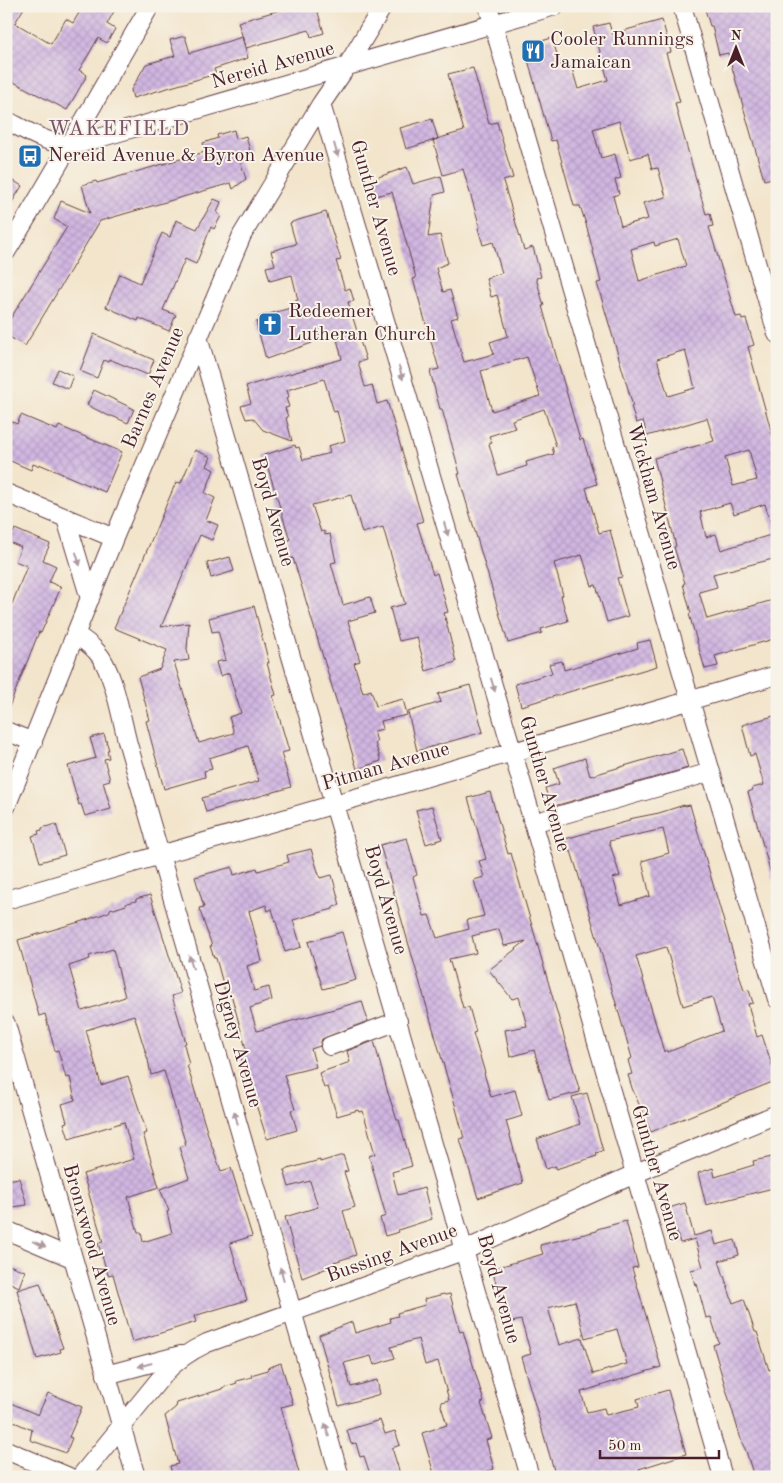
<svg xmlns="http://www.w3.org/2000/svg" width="783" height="1483" viewBox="0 0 783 1483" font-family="'Old Standard TT',serif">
	<defs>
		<pattern id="building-cross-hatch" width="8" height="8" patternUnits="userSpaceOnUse" patternTransform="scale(1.25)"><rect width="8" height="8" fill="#d0b6e1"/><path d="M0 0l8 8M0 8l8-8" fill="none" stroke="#b49cc1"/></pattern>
	</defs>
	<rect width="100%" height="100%" fill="#f7f3e8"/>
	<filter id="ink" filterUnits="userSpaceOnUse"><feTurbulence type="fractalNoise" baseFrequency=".02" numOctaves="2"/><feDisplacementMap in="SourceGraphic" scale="10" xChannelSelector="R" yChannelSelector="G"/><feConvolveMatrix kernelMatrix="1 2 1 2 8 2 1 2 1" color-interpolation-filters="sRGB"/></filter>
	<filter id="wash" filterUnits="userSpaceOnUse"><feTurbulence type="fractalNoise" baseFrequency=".0096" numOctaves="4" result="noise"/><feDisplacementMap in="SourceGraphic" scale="20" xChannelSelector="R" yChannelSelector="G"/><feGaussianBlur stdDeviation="1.12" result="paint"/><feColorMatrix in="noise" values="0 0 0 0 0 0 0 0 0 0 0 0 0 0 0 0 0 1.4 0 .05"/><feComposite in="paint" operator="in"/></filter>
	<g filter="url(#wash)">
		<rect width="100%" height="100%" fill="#f3e5cc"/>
		<g id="blocks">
			<path fill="url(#building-cross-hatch)" fill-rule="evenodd" d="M10,6H25L15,23L51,44L66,19L73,23L83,6H117L107,24L115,29L107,43L98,38L89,54L79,70L87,75L67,110L6,78V12Z
				M294,6H316L324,33L311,37L309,30L246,48L238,22Z
				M704,6H777V80L772,81L777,100V177L764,180L728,53L719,55L712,26H710Z
				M662,20L671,52L666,53L680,102L675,103L680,123L706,214L710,213L713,226L709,227L736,317L741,316L742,320L746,319L754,345L748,347L777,452V558L713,574L717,587L699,592L707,619L773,600L777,614V638L715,656L718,666L705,669L689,614L691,613L683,584L685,583L674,547L676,546L654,458L714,441L707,418L647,436L643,421L636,423L631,406H633L597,283L601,282L586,224L580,206H574L556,140L551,141L524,46L552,38L561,67L571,65L578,89L608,80L593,27L609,23L612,34ZM619,121L630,159L648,154L652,169L658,168L666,197L643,203L648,219L621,226L613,196L619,194L615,180L621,178L615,154L601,158L593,129ZM678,239L686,266L639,281L631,249L654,242L655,246ZM685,350L695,388L668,396L657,359ZM749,450L757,480L733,486L725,457ZM730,503L734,514L765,504L774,534L721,550L716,534L706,537L700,512Z
				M185,36L190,53L242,37L248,58L214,69L216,74L133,98L131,90L146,64L175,56L170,40Z
				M473,68L489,124L497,122L513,178L503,181L524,250L533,247L541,277L536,278L544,306H542L580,440L583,439L597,484L586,488L599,533L610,530L622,577L617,578L628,616L607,622L596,585L592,586L582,555L554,563L563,595L561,596L568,621L541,629L542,633L508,643L458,474H460L442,409H440L436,394L430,371L439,369L413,279L416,278L405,238L392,192L375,196L370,180L407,167L413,184L441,176L445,192L434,195L428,237L440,235L448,263L436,268L443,292L450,290L458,317L451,319L457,339L464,362L494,354L490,342L508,336L497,295L491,297L486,278L502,273L493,242L483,245L478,228L480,227L463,169L443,175L433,140L464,131L448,74ZM527,357L540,396L492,411L481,371ZM544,409L556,446L552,447L554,454L526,462L527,466L498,475L489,444L492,443L489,436L515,428L512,420Z
				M432,119L438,139L406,149L400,128Z
				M234,130L236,139L246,136L250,151L238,154L246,179L233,189L231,183L100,221L25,346L6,335V326L67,227L54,219L61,201L90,213L82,185L96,181L97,183L205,152L203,143L218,138L217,135Z
				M6,176L22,186L6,212Z
				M214,199L221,202L217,213L221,216L214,229L211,227L196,264L185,259L163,310L176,315L169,331L139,318L138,321L106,307L120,274L140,283L162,233L170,237L176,220L197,229Z
				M326,212L341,260L336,261L345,290L350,288L354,301L348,302L366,360L358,362L365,387L372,385L377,404L387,401L423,521L417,523L433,575L437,573L448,612L444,613L456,662L426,671L417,637L399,641L390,608L405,604L383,527L362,533L351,495L312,505L321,532L324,531L325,535L330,534L336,562L331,563L343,605L370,597L375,613L348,621L360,661L354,663L363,693L371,690L376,706L403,699L407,715L381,721L383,729L374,731L377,742L375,743L381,761L357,769L293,558L289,559L286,541L290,540L264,455L295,445L296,448L299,447L303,460L330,453L328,446L345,441L337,411L334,412L324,379L287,390L289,397L286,398L289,407L285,408L288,417L286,418L292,441L263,430L253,418L246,419L241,406L251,403L246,386L342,359L335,331L311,338L312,343L266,359L256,322L261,321L259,317L294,307L293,302L298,300L292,275L270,281L266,267L275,265L271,251L296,244L290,223L295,221Z
				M94,334L154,360L148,375L109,359L108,362L104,360L97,378L80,371Z
				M58,369L73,376L68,389L52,382Z
				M94,390L134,409L128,423L112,416H109L87,405Z
				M21,415L57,430L59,426L122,452L105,492L39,464L38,466L33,464L31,470L6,459V419L17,424Z
				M195,450L211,457L207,466L214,470L205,493L215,498L206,520L218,525L212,540L200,535L161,627L189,623L187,649L189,660L174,662L199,743L234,733L229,717L241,713L229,673L220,676L216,662L226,660L218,631L212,632L209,618L254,606L269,663H267L276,695L273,696L289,751L281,753L291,787L206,812L202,798L259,781L248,746L209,758L212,769L204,771L205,777L164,789L146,721L150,720L138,677L160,669L167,650L114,628L176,482L181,483Z
				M15,529L50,544L43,560L56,566L49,582L61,587L41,633L39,632L7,712L6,656L11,646L6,644V601L12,604L27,566L15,561L21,547L9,542Z
				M230,557L234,571L211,578L207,563Z
				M650,640L657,666L521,706L515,684L552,673L549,664L562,661L564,670L638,648L637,643Z
				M470,685L483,732L417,751L408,712L441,702L438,694Z
				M777,715V881H773L748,792L753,790L752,788L764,785L755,754L750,756L742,725Z
				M104,734L109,750H107L109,758L104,759L110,780L103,782L111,809L85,816L81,804L79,805L68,766L96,758L90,738Z
				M682,749L688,768L551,807L545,788L559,784L554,768L585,758L590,776Z
				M490,792L508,854L511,853L580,1092L549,1100L534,1050L510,1057L505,1030L527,1026L519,997L512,999L489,970L526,941L504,946L499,929L472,936L476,953L449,959L455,979L463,1008L469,1007L476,1032L473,1033L485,1073H484L491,1097L515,1090L522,1116L506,1121L523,1183L478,1198L460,1139L464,1138L454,1101L380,845L407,838L417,875L413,877L424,916L429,915L437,938L469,929L467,920L484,916L474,880L484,877L479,861L486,859L468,798Z
				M684,805L685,806L690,805L744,991L749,990L753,1003L748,1004L757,1037L762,1035L777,1080L651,1132L632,1088L628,1075L632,1074L628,1060L632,1058L577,870L571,851L569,852L565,839L629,821V819L659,813ZM663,829L669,853L642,861L650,896L621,905L613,878L620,876L609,841ZM666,947L683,1006L712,997L722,1031L668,1052L667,1050L664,1052L636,956Z
				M432,806L442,839L426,844L416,810Z
				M56,824L65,855L40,862L32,836L39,834L38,831L42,830V828Z
				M311,849L320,878L332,875L340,905L333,907V909L293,920L301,947L285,952L272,909L268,911L266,905L249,911L262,961L247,966L254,991L269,987L272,1000L250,1008L257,1031L362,1001L368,1021L322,1039L320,1046L311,1049L316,1067L284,1075L295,1109L291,1110L297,1130L267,1139L250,1086L248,1087L240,1052L246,1049L231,994L226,995L216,958H214L210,946H212L199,908L204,907L195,877L232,867L234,875L257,868L258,871L289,862L287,855Z
				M150,895L181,993L172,996L186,1043L184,1044L189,1065H187L209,1138L221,1171L231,1168L252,1236L230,1243L247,1300L194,1316L196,1322L132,1342L113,1274L108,1275L102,1256L98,1243L103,1242L83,1174L134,1159L124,1122L69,1139L64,1123L67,1122L62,1104L75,1100L70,1077L66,1078L58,1050L55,1051L45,1014L39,1016L18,940L86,920L109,912L111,908L114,909L126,905L127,903L136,901V899ZM113,949L125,997L82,1011L69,966L90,959L89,956ZM134,1015L148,1060L151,1075L164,1071L186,1145L179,1147L189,1178L160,1189L169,1211L167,1212L172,1233L143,1242L141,1232H138L128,1197L159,1187L143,1134L147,1133L128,1076L101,1085L86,1030Z
				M342,932L356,980L323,989L308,942Z
				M374,1041L388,1093L397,1120H399L412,1166L392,1172L398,1195L424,1188L432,1219L398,1230L399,1232L385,1236L380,1218L386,1216L369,1156L375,1154L363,1111L359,1112L358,1110L337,1116L328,1087L324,1088L319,1073L350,1062L347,1051Z
				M587,1093L603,1151L596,1153L597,1156L556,1169V1166L546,1169L537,1139L580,1124L572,1097Z
				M343,1155L348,1171L344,1172L355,1207L343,1211L356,1255L334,1262L335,1265L302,1278L285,1217L318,1207L310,1181L289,1187L284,1170L320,1160V1162Z
				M777,1156V1187L706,1205L698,1173L713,1168L715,1177L754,1165L753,1161Z
				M19,1178L27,1205L6,1208V1180Z
				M685,1203L694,1236L712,1231L716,1245L735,1240L739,1255L719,1261L733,1303L744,1299L755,1332H757L769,1370L777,1368V1471L754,1477L746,1451L742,1443L713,1345L719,1343L711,1317L706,1318L697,1284L695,1285L691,1270L703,1267L695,1239L680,1243L669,1208Z
				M626,1221L638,1267L632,1268L661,1367L581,1392L587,1412L604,1408L606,1415L639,1407L637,1399L668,1390L686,1454L639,1469V1473L624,1477H609L608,1473L597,1477H556L521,1357L531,1354L521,1320L507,1323L492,1269L543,1254L540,1245L597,1231V1229ZM575,1301L585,1338L617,1329L627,1364L593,1374L582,1338L559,1345L548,1308Z
				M6,1264L25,1271L19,1287L6,1281Z
				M40,1283L63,1348L60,1349L61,1352L37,1359L17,1290Z
				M444,1294L445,1295L450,1294L460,1332L463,1331L484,1402L481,1403L492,1438L486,1440L494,1469L467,1477H435L422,1433L447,1425L441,1406L442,1402L449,1400L438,1361L425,1365L418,1339L391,1347L395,1358L374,1365L371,1356L344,1363L351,1387L377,1380L380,1394L339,1406L319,1335L352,1322L355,1333L391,1322L390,1318L398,1316L397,1313L425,1305L424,1299Z
				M281,1363L293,1404L281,1407L300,1477H173L170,1466L178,1464L165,1416L176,1407L177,1403L222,1389V1388L237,1383L236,1381L252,1377L251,1375L268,1370L267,1368Z
				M48,1393L82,1407L69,1437L72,1438L66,1453L30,1440L32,1430L12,1421L14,1417L6,1414V1401L38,1415Z
				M380,1420L385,1434L395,1431L400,1445L392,1448L401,1477H371L364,1456L360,1457L356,1443L351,1444L347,1430Z"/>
		</g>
	</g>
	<g filter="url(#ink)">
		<use href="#blocks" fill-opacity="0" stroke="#633d43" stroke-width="1"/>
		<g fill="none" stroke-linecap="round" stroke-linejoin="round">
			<g stroke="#633d43" stroke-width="20">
				<path id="minor" d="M488,6L777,999
					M682,6L777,334
					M321,104L513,753L723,1477
					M6,120C29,132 51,147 78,144L555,6
					M6,252C56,171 102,88 150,6
					M198,337L530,1477
					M6,493L114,538
					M66,519L90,599
					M76,635C84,640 91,645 97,652C114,671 121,718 128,744L340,1477
					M6,731L33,742
					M6,807L114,538L242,235L321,104L347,66L383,6
					M533,823L711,772
					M6,900L777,675
					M6,1024L136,1477
					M330,1046L398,1021
					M6,1230L72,1258
					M106,1375L181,1355
					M6,1450L69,1477
					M80,1477L163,1375C176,1360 190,1351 207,1343L465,1250L657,1164L777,1114"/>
			</g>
			<use href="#minor" stroke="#fff" stroke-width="18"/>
		</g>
		<defs><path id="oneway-solid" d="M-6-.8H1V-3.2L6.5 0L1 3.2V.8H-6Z" transform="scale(1.25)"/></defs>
		<g fill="#ae9aa0">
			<use href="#oneway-solid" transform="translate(336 150) rotate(74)"/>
			<use href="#oneway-solid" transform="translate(401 373) rotate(74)"/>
			<use href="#oneway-solid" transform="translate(446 529) rotate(73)"/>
			<use href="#oneway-solid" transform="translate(78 559) rotate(73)"/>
			<use href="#oneway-solid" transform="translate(493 685) rotate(73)"/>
			<use href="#oneway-solid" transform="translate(191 962) rotate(-106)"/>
			<use href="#oneway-solid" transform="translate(236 1118) rotate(-106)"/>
			<use href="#oneway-solid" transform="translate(39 1244) rotate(23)"/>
			<use href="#oneway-solid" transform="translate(282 1274) rotate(-106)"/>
			<use href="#oneway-solid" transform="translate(145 1365) rotate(165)"/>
			<use href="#oneway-solid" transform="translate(327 1430) rotate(-106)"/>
		</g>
	</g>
	<defs>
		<g id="restaurant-square" transform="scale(1.25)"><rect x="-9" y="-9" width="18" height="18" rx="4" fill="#1f6fb2" stroke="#f7f3e8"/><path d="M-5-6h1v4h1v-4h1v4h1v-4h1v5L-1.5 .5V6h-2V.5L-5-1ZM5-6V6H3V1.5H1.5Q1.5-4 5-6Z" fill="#fff"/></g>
		<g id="bus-square" transform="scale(1.25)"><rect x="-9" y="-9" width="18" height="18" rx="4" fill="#1f6fb2" stroke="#f7f3e8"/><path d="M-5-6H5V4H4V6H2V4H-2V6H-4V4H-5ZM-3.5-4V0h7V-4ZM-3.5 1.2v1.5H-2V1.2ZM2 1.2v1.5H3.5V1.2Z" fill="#fff"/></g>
		<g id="church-square" transform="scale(1.25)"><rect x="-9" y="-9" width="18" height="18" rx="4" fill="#1f6fb2" stroke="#f7f3e8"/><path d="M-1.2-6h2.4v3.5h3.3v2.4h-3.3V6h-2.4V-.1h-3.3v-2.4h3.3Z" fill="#fff"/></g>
	</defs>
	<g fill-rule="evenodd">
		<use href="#restaurant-square" x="533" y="51"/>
		<use href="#bus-square" x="30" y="156"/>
		<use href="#church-square" x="270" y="324"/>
	</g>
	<g text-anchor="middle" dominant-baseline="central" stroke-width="4" stroke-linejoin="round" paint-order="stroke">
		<g font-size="20" fill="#4a1f2b" stroke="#f7f3e8" text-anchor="start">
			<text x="550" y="40">Cooler Runnings<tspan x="550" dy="23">Jamaican</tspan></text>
			<text x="48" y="156">Nereid Avenue &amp; Byron Avenue</text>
			<text x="288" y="312">Redeemer<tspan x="288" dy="23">Lutheran Church</tspan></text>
		</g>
		<g font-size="20" fill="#4a1f2b" stroke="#f7f3e8">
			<text transform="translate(273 66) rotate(-16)">Nereid Avenue</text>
			<text transform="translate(375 208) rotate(74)">Gunther Avenue</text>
			<text transform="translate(154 388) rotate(-67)">Barnes Avenue</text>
			<text transform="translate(653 497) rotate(74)">Wickham Avenue</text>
			<text transform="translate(272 512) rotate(74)">Boyd Avenue</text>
			<text transform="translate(386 767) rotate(-16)">Pitman Avenue</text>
			<text transform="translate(544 784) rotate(74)">Gunther Avenue</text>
			<text transform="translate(385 900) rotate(74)">Boyd Avenue</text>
			<text transform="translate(237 1044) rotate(74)">Digney Avenue</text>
			<text transform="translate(656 1173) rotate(74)">Gunther Avenue</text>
			<text transform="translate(91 1245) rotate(74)">Bronxwood Avenue</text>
			<text transform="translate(392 1254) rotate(-20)">Bussing Avenue</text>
			<text transform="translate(498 1289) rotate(74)">Boyd Avenue</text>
		</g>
		<g font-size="21" letter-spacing="1" fill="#79546b" stroke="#f7f3e8">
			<text x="119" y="129">WAKEFIELD</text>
		</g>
	</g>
	<rect width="783" height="1483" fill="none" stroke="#f7f3e8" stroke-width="25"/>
	<g transform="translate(736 48)" stroke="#f7f3e8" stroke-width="4" paint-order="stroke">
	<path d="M0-4L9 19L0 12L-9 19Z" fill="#4a1f2b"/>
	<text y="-8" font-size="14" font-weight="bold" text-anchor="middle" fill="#4a1f2b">N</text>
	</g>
	<path d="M600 1450v8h119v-8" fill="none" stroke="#4a1f2b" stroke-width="2.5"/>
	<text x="608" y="1450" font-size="15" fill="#4a1f2b" stroke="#f7f3e8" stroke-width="4" paint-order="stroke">50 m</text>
</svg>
